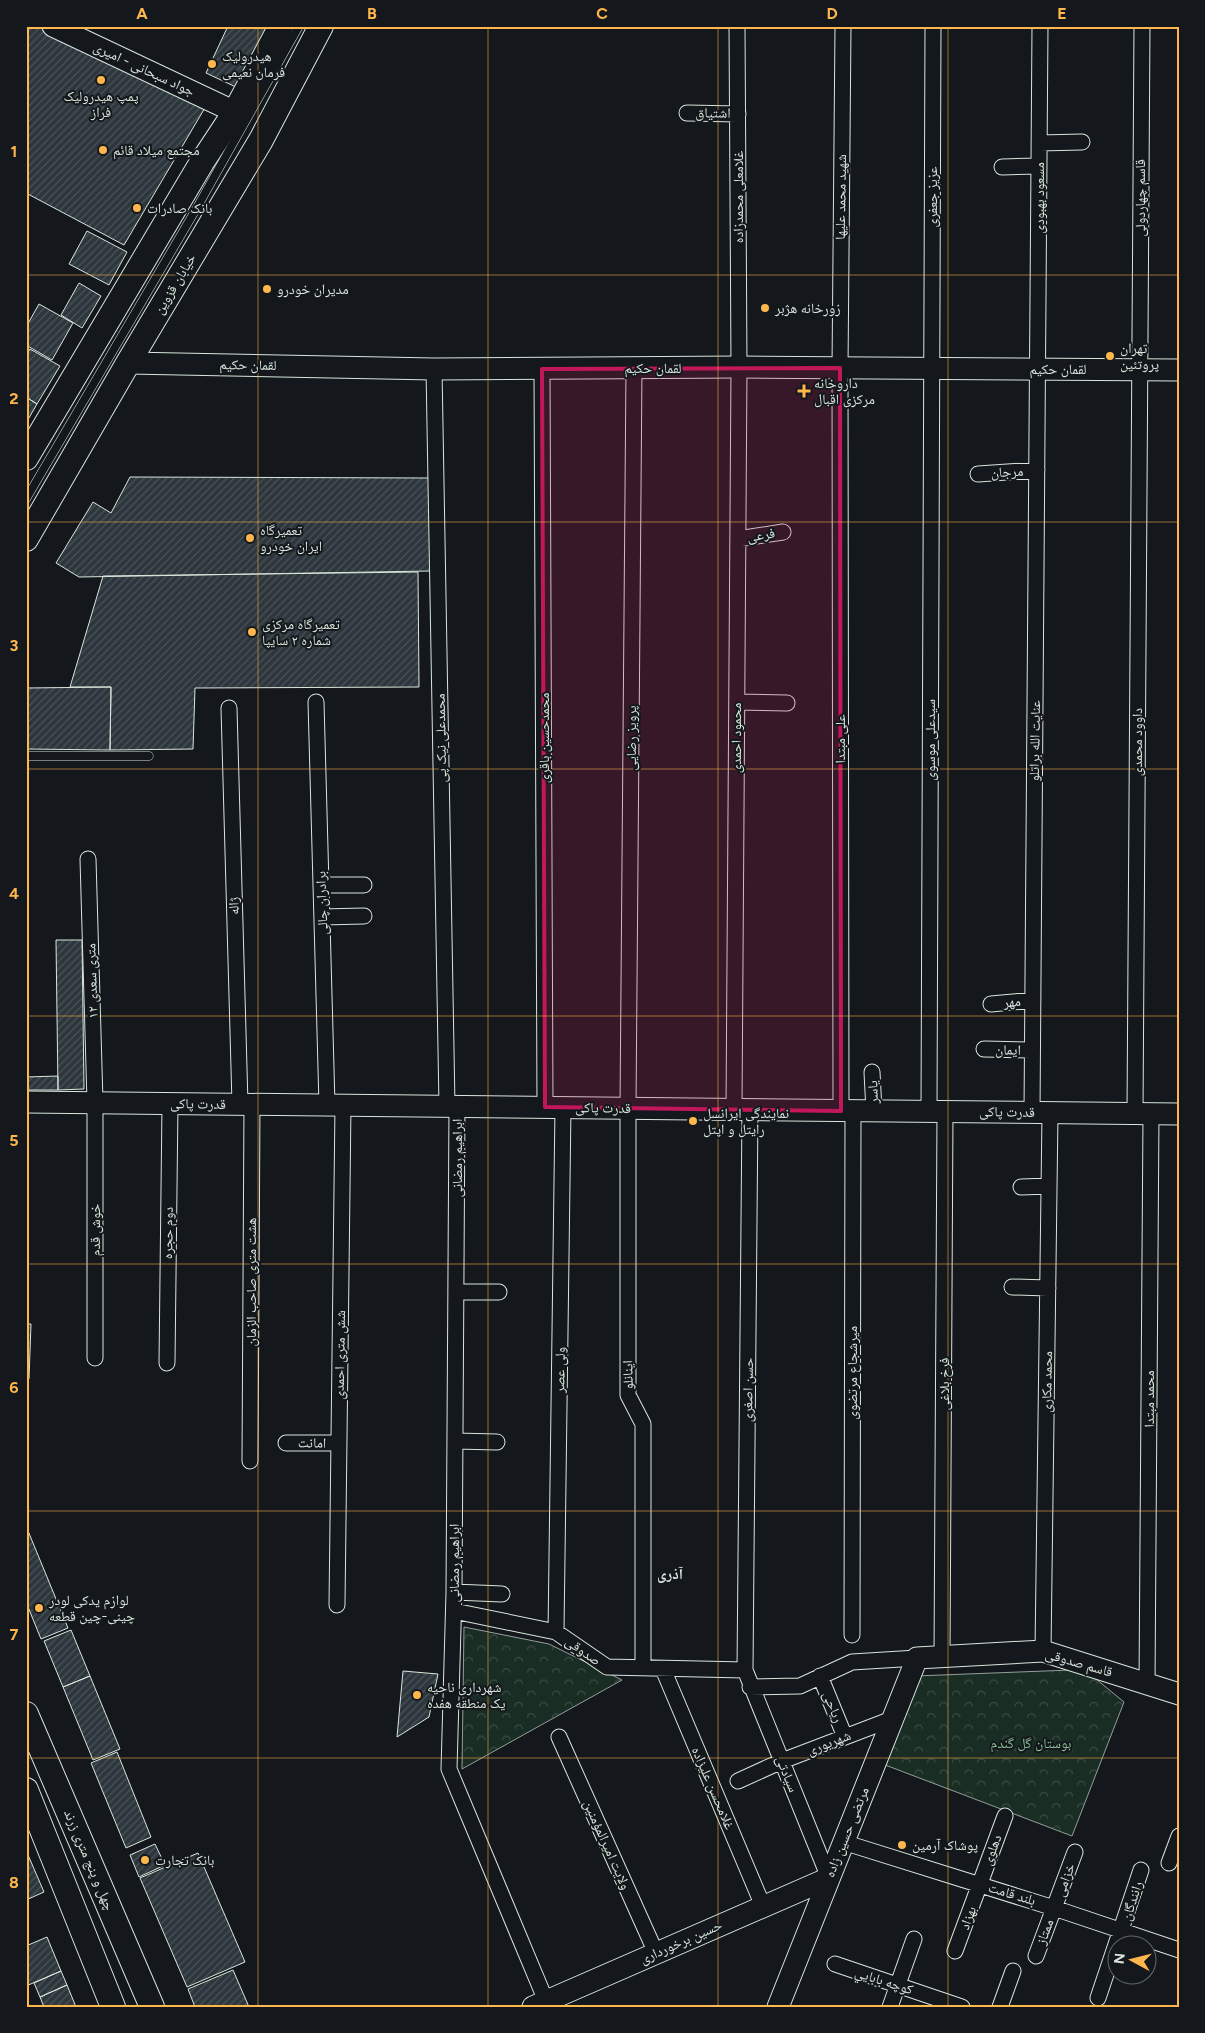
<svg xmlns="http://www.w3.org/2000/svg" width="1205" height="2033" viewBox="0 0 1205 2033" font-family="Figtree,'Noto Naskh Arabic',sans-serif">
	<defs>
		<pattern id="park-crowns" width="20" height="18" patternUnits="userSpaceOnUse" patternTransform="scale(1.25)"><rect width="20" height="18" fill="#1a2d24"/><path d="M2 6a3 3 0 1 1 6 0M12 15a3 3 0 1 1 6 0" fill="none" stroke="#3b4b43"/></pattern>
		<pattern id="building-hatch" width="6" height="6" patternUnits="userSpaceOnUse" patternTransform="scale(1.25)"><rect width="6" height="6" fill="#2c363c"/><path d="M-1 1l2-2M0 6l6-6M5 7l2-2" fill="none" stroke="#4a5358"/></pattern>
	</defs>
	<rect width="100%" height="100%" fill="#14181c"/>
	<path fill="url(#park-crowns)" stroke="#939e99" d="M464,1627L549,1644L622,1680L462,1769Z
		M1071,1670L1096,1679L1124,1702L1072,1836L880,1763L915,1676Z"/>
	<path fill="url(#building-hatch)" stroke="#d8e6dc" d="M26,26H37L206,106L124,245L26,193Z
		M228,26H267L238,88L206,73Z
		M87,231L127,252L109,285L69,264Z
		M79,283L101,296L82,328L61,315Z
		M39,304L73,323L52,360L26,345V327Z
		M30,349L60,366L37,404L26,397V368L28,365L26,356Z
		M26,397L37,404L26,423Z
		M130,477L429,478L430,571L79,577L56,563L93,502L111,513Z
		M418,572L419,687L195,688L193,749L110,750L111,687H70L103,576Z
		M111,687L110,750L26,749V688Z
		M56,940H82L84,1089L58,1090Z
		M58,1076V1090H26V1077Z
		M26,1324H31L29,1379H26Z
		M26,1526L68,1628L41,1639L26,1602Z
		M71,1630L90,1676L63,1687L44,1641Z
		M403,1671L438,1674L429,1717L397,1737Z
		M90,1676L120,1749L93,1760L63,1687Z
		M117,1752L151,1837L126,1848L91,1763Z
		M155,1844L165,1865L139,1877L130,1855Z
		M198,1853L245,1962L187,1987L140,1878Z
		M28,1855L44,1892L26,1900V1856Z
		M47,1937L61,1971L26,1986V1946Z
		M233,1970L249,2007H195L188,1989Z
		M61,1971L67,1985L40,1997L34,1983Z
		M67,1985L76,2007H44L40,1997Z"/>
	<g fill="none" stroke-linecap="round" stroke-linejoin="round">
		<g stroke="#d8e6dc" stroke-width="9">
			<path id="lane" d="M26,499L195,211L299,26
				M26,756H149"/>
		</g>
		<g stroke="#d8e6dc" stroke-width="17">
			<path id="street" d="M687,113L738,114
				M1039,143L1082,142
				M1002,167L1039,166
				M634,368L628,1108V1395L643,1424V1668
				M434,369L447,1106
				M542,369L545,1107
				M978,474L1037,470
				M738,539L783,532
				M316,702L327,1105
				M737,702L787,703
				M229,708L240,1104
				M88,859L95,1102V1358
				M321,885H364
				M322,917L364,916
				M991,1004L1033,1000
				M984,1049L1032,1050
				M872,1072L874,1111
				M457,1106L454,1592L449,1769L546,2001
				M734,1109L739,367L737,26
				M750,1109L745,1670L829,1878
				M841,1111L840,368L843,26
				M929,1111L933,26
				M1032,1113L1040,26
				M1135,1114L1142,26
				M1021,1187L1049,1186
				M1012,1287L1048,1288
				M456,1292H499
				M167,1363L170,1103
				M455,1441L497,1442
				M286,1443H338
				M250,1461L252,1104
				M454,1592L502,1594
				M337,1605L343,1105
				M454,1611L556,1632L607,1667L745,1670
				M556,1632L563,1107
				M852,1635L853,1111
				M1043,1651L1050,1113
				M942,1657L945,1112
				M663,1669L763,1906
				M820,1676L845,1737
				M1147,1684L1151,1114
				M750,1687L800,1686L852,1662L917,1658
				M559,1737L656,1953
				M738,1781L782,1761L892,1719
				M843,1842L1054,1908L1179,1950
				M1169,1863L1179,1836
				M955,1951L1005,1816
				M1036,1956L1075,1852
				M835,1964L962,2007
				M1098,1998L1141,1870
				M890,2007L914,1939
				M1000,2007L1013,1971"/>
		</g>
		<g stroke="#d8e6dc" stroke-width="23">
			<path id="secondary" d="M53,26L235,112
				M128,363L434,369L739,367L1179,370
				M26,1102L1179,1114
				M533,2007L829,1878
				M778,2007L917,1658L1043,1651L1179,1694"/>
		</g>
		<g stroke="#d8e6dc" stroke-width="26">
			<path id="primary" d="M26,458L202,162L235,112L281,26
				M26,539L128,363L261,140L321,26
				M26,1714L152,2007
				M26,1790L113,2007"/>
		</g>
		<use href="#lane" stroke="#14181c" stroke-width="8"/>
		<use href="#street" stroke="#14181c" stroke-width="15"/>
		<use href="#secondary" stroke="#14181c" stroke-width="21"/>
		<use href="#primary" stroke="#14181c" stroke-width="24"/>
	</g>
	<path fill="#c2185b" fill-opacity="0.2" stroke="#c2185b" stroke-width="4" stroke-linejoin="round" d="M840,368L841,1111L545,1107L542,369Z"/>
	<path fill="none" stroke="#ffb74d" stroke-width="1" stroke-opacity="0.55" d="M258,26V2007M488,26V2007M718,26V2007M948,26V2007M26,275H1179M26,522H1179M26,769H1179M26,1016H1179M26,1264H1179M26,1511H1179M26,1758H1179"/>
	<g fill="#ffb74d" stroke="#14181c" stroke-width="2">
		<circle cx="212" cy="64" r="5"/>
		<circle cx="101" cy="80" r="5"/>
		<circle cx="103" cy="150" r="5"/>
		<circle cx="137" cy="208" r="5"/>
		<circle cx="267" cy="289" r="5"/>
		<circle cx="765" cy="308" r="5"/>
		<circle cx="1110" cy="356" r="5"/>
		<path d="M801.5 383.5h5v5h5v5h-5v5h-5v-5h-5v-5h5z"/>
		<circle cx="250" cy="538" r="5"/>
		<circle cx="252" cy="632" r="5"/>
		<circle cx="693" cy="1121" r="5"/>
		<circle cx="39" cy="1608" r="5"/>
		<circle cx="417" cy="1695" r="5"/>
		<circle cx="902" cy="1845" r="5"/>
		<circle cx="145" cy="1860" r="5"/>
	</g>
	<g text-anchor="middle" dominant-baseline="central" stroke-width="4" stroke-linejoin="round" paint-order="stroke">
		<g font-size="14" fill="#d8e6dc" stroke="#14181c" text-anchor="start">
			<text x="222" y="56">هیدرولیک<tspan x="222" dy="16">فرمان نعیمی</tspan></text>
			<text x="101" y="96" text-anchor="middle">پمپ هیدرولیک<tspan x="101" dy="16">فراز</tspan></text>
			<text x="113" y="150">مجتمع میلاد قائم</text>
			<text x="147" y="208">بانک صادرات</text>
			<text x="277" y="289">مدیران خودرو</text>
			<text x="775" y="308">زورخانه هژبر</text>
			<text x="1120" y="348">تهران<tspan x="1120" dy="16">پروتئین</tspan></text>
			<text x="814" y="383">داروخانه<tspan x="814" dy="16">مرکزی اقبال</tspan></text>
			<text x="260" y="530">تعمیرگاه<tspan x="260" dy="16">ایران خودرو</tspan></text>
			<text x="262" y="624">تعمیرگاه مرکزی<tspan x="262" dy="16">شماره ۲ سایپا</tspan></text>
			<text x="703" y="1113">نمایندگی ایرانسل<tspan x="703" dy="16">رایتل و اپتل</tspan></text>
			<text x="49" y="1600">لوازم یدکی لودر<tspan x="49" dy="16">چینی-چین قطعه</tspan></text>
			<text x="427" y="1687">شهرداری ناحیه<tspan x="427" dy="16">یک منطقه هفده</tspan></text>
			<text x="912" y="1845">پوشاک آرمین</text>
			<text x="155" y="1860">بانک تجارت</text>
		</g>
		<g font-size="14" fill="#d8e6dc" stroke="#14181c">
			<text transform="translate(144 69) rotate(25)">جواد سبحانی - امیری</text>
			<text transform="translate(713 113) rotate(1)">اشتیاق</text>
			<text transform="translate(738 197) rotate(-90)">غلامعلی محمدزاده</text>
			<text transform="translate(841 197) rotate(-89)">شهید محمد علیها</text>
			<text transform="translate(932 197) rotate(-90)">عزیز جعفری</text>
			<text transform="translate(1039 198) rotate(-90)">مسعود بهبودی</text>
			<text transform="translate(1140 198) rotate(-90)">قاسم چهاردولی</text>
			<text transform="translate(175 284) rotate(-59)">خیابان قزوین</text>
			<text transform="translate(248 365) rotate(1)">لقمان حکیم</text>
			<text x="653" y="368">لقمان حکیم</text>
			<text x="1058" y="369">لقمان حکیم</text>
			<text transform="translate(1007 472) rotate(-3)">مرجان</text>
			<text transform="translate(761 535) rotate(-9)">فرعی</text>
			<text transform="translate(441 738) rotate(-91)">محمدعلی نیک پی</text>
			<text transform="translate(544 738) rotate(-90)">محمدحسین باقری</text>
			<text transform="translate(631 738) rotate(-90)">پرویز رضایی</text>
			<text transform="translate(736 738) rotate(-90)">محمود احمدی</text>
			<text transform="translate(840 739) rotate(-90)">علی مبتدا</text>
			<text transform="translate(930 740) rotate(-90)">سیدعلی موسوی</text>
			<text transform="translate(1035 741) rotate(-89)">عنایت الله براتلو</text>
			<text transform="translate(1137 742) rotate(-90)">داوود محمدی</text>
			<text transform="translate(322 903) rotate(-92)">برادران چالی</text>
			<text transform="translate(234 906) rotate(-92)">ژاله</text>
			<text transform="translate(92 981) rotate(-92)">۱۲ متری سعدی</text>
			<text transform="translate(1012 1002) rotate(-5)">مهر</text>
			<text transform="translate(1008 1050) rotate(1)">ایمان</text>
			<text transform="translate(873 1092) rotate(-92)">یاسر</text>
			<text transform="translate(198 1104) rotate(1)">قدرت پاکی</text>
			<text transform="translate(603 1108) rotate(1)">قدرت پاکی</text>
			<text transform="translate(1007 1112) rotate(1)">قدرت پاکی</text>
			<text transform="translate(457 1158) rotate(-90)">ابراهیم رمضانی</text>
			<text transform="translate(95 1230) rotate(-90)">خوش قدم</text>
			<text transform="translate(168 1233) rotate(-89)">دوم حجره</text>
			<text transform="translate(251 1282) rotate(-90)">هشت متری صاحب الزمان</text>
			<text transform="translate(340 1355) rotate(-89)">شش متری احمدی</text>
			<text transform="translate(560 1370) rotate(-89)">ولی عصر</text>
			<text transform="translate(852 1373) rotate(-90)">میرشجاع مرتضوی</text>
			<text transform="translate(628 1375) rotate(-91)">اینانلو</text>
			<text transform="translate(1047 1382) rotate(-89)">محمد مکاری</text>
			<text transform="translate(944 1384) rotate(-90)">فرخ بلاغی</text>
			<text transform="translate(748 1390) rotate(-89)">حسن اصغری</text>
			<text transform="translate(1149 1399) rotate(-90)">محمد مبتدا</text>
			<text transform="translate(312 1443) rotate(1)">امانت</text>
			<text transform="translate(454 1563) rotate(-90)">ابراهیم رمضانی</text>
			<text transform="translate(583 1651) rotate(35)">صدوقی</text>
			<text transform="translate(1079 1663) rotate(16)">قاسم صدوقی</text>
			<text transform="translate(833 1707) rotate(68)">ریاحی</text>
			<text transform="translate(829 1743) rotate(-21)">شهریوری</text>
			<text transform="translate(787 1774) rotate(68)">سیادتی</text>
			<text transform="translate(713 1788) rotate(67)">غلامحسن علیزاده</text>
			<text transform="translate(847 1832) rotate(-68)">مرتضی حسین زاده</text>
			<text transform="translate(607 1845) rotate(66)">ولایت امیرالمؤمنین</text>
			<text transform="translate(992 1850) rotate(-70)">دهلوی</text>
			<text transform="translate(89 1860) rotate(67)">چهل و پنج متری زرند</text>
			<text transform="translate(1065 1880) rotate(-69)">خزامی</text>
			<text transform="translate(1012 1894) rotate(17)">بلند قامت</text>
			<text transform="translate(1132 1901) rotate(-72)">رانندگان</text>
			<text transform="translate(968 1918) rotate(-70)">بهزاد</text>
			<text transform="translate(1045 1932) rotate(-69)">ممتاز</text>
			<text transform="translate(681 1942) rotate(-24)">حسین برخورداری</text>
			<text transform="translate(884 1981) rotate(18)">كوچه بابايي</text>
		</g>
		<g font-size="14" fill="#8ac095" stroke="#14181c">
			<text x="1031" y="1743">بوستان گل گندم</text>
		</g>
		<g font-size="15" font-weight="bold" fill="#d8e6dc" stroke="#14181c">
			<text x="670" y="1574">آذری</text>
		</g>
	</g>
	<rect width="1205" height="2033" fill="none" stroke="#14181c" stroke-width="55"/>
	<g transform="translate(1132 1960) rotate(277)"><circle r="24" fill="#14181c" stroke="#626a69"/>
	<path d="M0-4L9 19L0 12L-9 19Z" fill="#ffb74d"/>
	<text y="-8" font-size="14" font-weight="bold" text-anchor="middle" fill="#d8e6dc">N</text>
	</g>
	<rect x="28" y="28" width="1150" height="1978" fill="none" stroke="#ffb74d" stroke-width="2"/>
	<g font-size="16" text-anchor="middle" font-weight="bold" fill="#ffb74d">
		<text x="142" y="19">A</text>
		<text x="372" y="19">B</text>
		<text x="602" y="19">C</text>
		<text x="832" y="19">D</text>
		<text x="1062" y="19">E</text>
		<text x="14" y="157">1</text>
		<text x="14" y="404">2</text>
		<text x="14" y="651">3</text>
		<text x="14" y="899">4</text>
		<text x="14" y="1146">5</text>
		<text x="14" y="1393">6</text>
		<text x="14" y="1640">7</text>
		<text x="14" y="1888">8</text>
	</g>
</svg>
